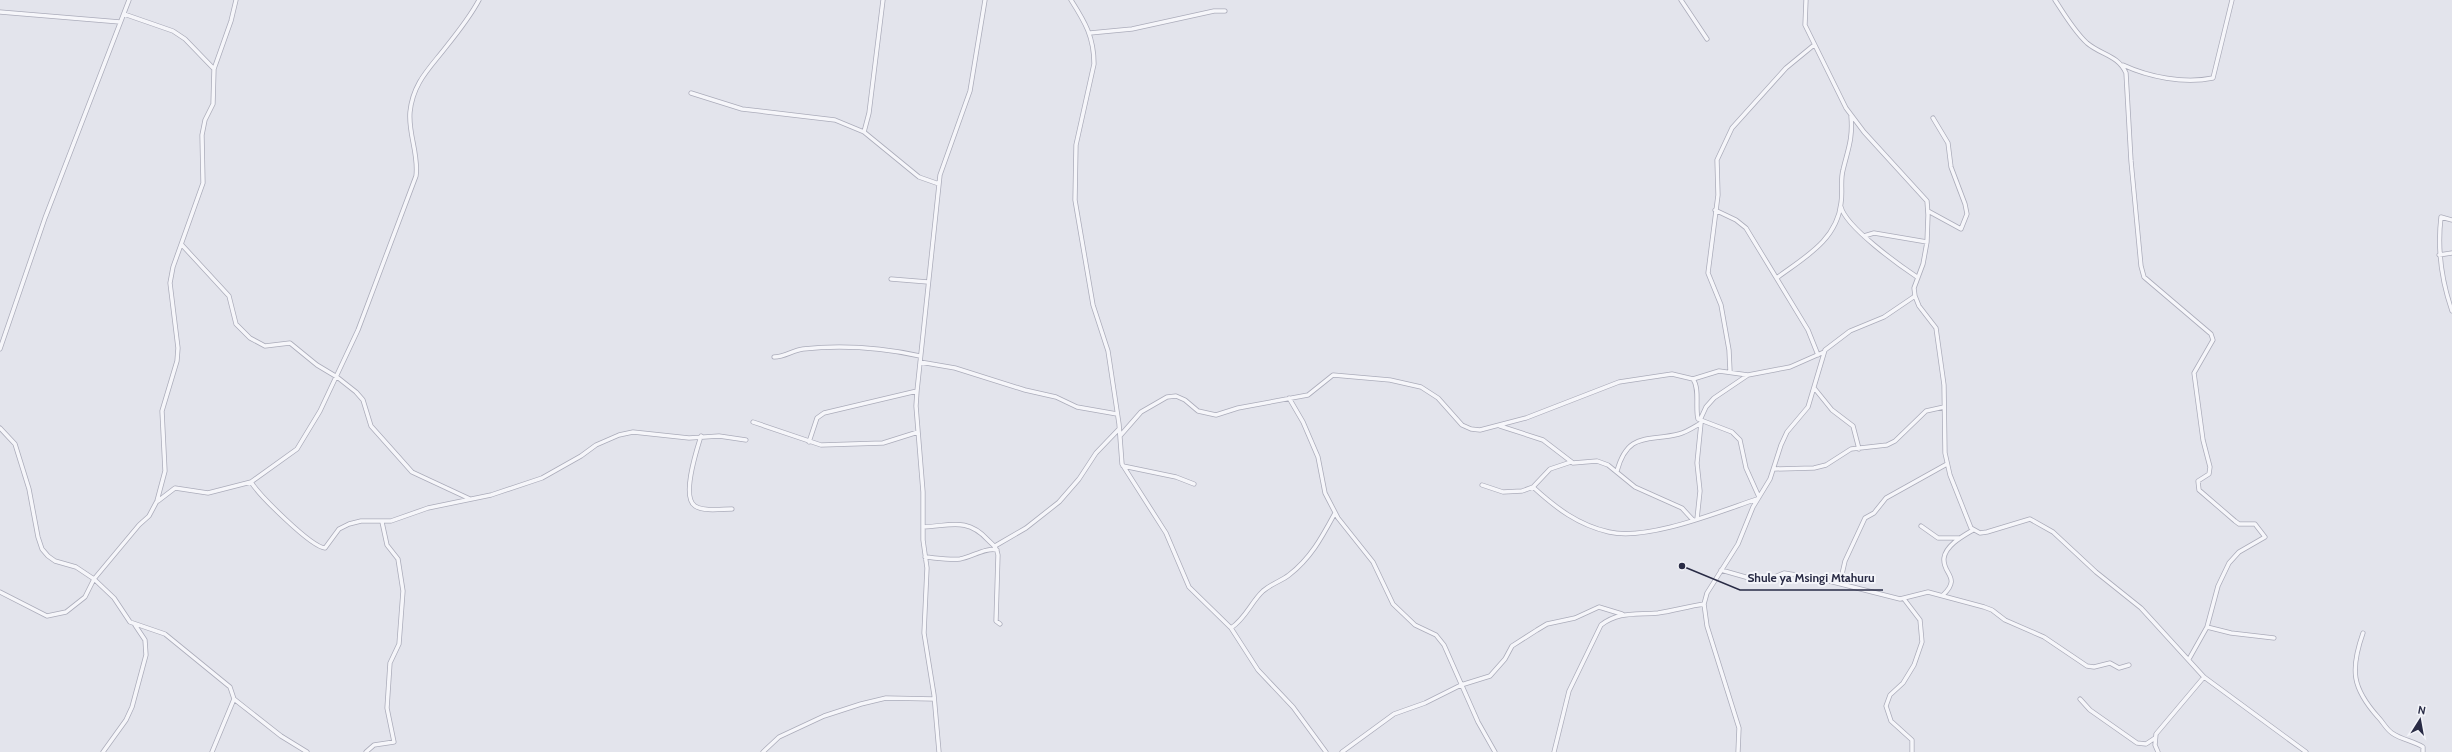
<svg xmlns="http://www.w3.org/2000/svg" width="2452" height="752" viewBox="0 0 2452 752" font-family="Cabin,sans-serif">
	<rect width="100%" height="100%" fill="#e3e4ec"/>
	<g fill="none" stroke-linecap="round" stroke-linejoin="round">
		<g stroke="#abacba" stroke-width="5">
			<path id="minor" d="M1071,0C1085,22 1094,37 1094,64L1076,145L1075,200L1093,305L1108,351L1119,424L1122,464L1166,533L1189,587L1231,628L1258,670L1293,707L1326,752
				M1681,0L1707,39
				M1806,0L1805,25L1846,108L1864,132L1927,201L1928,215L1927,242L1923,264L1914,288L1915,296L1919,306L1936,328L1944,385L1945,453L1950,475L1971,528L1980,533L1987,532L2030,519L2053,532L2096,572L2141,608L2204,677L2306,752
				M2055,0C2065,15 2074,31 2087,43C2101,55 2118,55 2126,73L2131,161L2141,266L2144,277L2211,334L2213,340L2194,373L2203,440L2210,467L2209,474L2198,481L2199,490L2235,521L2239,524H2255L2265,537L2239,552L2229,563L2218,586L2207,627L2189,659
				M0,12L120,22
				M1090,33L1132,29L1214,11H1225
				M2123,65C2149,77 2184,84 2213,78L2232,0
				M214,69L231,21L236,0
				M691,93L742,109L835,120L864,132L919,177L939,184
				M864,132L869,113L883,0
				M1841,207C1846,227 1899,265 1917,277
				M1715,210L1736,220L1746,228L1808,330L1818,355
				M1928,211L1961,229L1967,214L1965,204L1951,167L1948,143L1933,118
				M2452,220L2441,217C2437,250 2441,279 2452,311
				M1864,236L1874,233L1927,242
				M182,245L229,296L236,324L250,338L265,346L290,343L317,365L337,377L356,392L363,400L371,426L412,472L470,499
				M2439,255L2452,253
				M1778,277C1805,257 1837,240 1841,203C1843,192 1840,181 1843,170C1848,149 1853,139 1851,116
				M891,279L928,282
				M0,349L45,218L129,0
				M774,357C785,357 793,350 803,349C841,345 883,348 920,356
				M920,362L955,368L1025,390L1056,397L1077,407L1117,414
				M1730,371L1729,350L1721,305L1708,273L1718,195L1717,160L1732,128L1786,68L1814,45
				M1693,379C1700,389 1695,407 1698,419L1732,432L1740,440L1746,468L1759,497
				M1815,389L1832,410L1853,426L1859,449
				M1289,398L1303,422L1318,457L1325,493L1338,518L1373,562L1393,604L1415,625L1436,635L1444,645L1478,722L1495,752
				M1700,420L1706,407L1714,398L1748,375L1790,367L1824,352
				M753,422L821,445L883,443L918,432
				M1500,426L1543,440L1573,463L1597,461L1608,465L1635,487L1682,508L1693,520
				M0,428L15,444L29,489L38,537L42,549L48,556L55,561L76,567L94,579L114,598L130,622L165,634L230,687L234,699L212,752
				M701,436C697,449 681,497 695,506C704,512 722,509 732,509
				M1120,436L1141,412L1167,397L1176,396L1185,400L1198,411L1216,415L1238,408L1308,395L1333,375L1390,380L1421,387L1438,398L1462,425L1471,429L1480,430L1526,418L1619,382L1672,374L1693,379L1719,371L1748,375
				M809,442L817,418L824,413L917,391
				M1123,466L1176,477L1194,484
				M1774,469L1814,468L1826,465L1851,449L1887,445L1895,441L1926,411L1944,407
				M1617,471C1628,431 1648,442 1679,434C1687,432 1694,427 1701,423
				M251,482C259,495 311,547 325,548L339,529L349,524L361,521H391L428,508L491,495L542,478L581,456L596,445L619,435L633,432L689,438L719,436L746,440
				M1482,485L1503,492L1522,491L1533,487L1550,469L1571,462
				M1533,487C1556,508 1578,525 1609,532C1648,541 1718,512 1757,499
				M158,501L175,488L208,493L251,482L297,449L320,411L358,330L416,176C419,154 408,134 410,112C413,83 429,69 446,47C458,32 470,17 479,0
				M1697,519L1700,491L1697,463L1701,423
				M1921,526L1938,538H1959
				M923,527C950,526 967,517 988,540C993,545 997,547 998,555L996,621L1000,624
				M995,546L1026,528L1059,502L1079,479L1096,453L1119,429
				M925,557C937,558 949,560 960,559C972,557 986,547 997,550
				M1721,570L1756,580H1767L1784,573L1821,579L1900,599L1928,592L1984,607L1992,610L2005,620L2044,637L2087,666L2094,667L2110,663L2119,668L2129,665
				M1840,583L1845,561L1865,518L1874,513L1886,498L1947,464
				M0,592L47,616L66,612L85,597L94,579L139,525L149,516L157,501L165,471L162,411L177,361L178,348L170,283L173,267L203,183L202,135L205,120L213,104L214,69L185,39L173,31L124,14
				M1943,595C1962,577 1942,574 1944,558C1946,545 1963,536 1973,530
				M1904,599L1920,620L1922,642L1914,665L1903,683L1890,695L1886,706L1891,721L1912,740V752
				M2207,627L2231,633L2274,638
				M1231,628C1246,618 1251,602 1263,591C1271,584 1281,581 1289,575C1311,558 1322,537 1335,513
				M2363,633C2350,670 2352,688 2378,717C2383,722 2386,729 2392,733C2402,740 2414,741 2423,747V752
				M234,699L281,736L307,752
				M2080,699L2090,710L2137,743L2146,744L2155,738
				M103,752L126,720L132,707L146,655L145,640L135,625
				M366,752L374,745L394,742L387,708L390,663L399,644L403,591L398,559L387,545L382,522
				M763,752L779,737L824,716L861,704L886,698L934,699
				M939,752L934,695L924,633L927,568L923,540V492L916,406L917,391L940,175L970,91L985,0
				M1342,752L1394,714L1425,703L1461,685L1490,676L1505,659L1512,646L1537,630L1547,624L1575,618L1599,607L1622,614
				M1554,752L1569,691L1601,625C1619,611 1637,615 1658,613C1673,611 1689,606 1704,604
				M1738,752L1739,728L1707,626L1704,604L1707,593L1738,544L1753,507L1770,479L1781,445L1787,432L1808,407L1825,350L1850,331L1884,317L1915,296
				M2158,752L2155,745L2156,734L2204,677"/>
		</g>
		<use href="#minor" stroke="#f6f6fa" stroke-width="3.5"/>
	</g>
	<path fill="none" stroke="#292b45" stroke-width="1.5" d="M1682 566L1740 590H1883"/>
	<circle fill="#292b45" stroke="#f3f4f9" stroke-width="1.5" cx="1682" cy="566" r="4"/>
	<g font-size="12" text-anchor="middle" font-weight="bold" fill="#292b45" stroke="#f3f4f9" stroke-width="4" stroke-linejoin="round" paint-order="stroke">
		<text x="1811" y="582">Shule ya Msingi Mtahuru</text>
	</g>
	<g transform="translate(2420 720) rotate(11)" stroke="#f3f4f9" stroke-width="3" paint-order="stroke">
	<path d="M0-3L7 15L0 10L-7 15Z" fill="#292b45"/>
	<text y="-6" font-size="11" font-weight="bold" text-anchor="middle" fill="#292b45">N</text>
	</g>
</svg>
